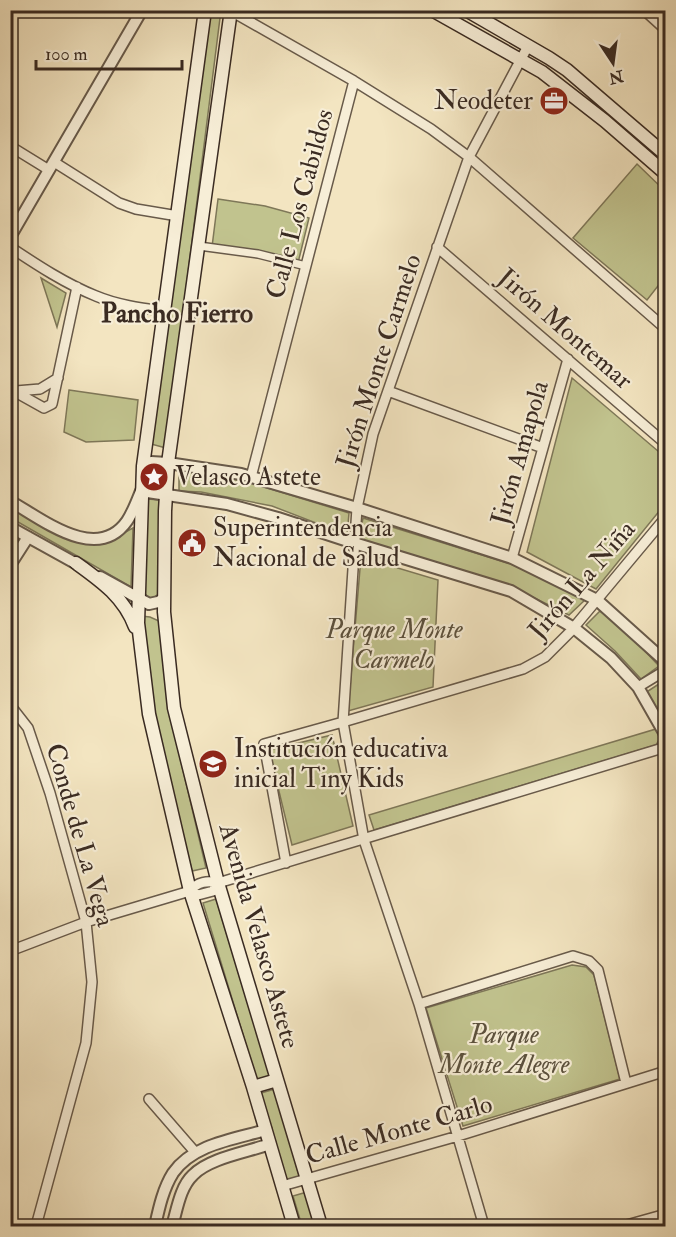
<svg xmlns="http://www.w3.org/2000/svg" width="676" height="1237" viewBox="0 0 676 1237" font-family="'IM FELL Double Pica',serif">
	<rect width="100%" height="100%" fill="#f3e5c1"/>
	<filter id="stains"><feTurbulence type="fractalNoise" baseFrequency=".00333" numOctaves="4"/><feColorMatrix values="0 0 0 0 .2 0 0 0 0 .09 0 0 0 0 .02 0 0 0 .5 -.17"/></filter>
	<radialGradient id="worn" r=".72"><stop offset=".6" stop-color="#630" stop-opacity="0"/><stop offset="1" stop-color="#630" stop-opacity=".3"/></radialGradient>
	<path fill="#c1c38e" stroke="#7e7758" stroke-width="1.5" d="M216,12L220,18L166,448L151,444L209,13Z
		M637,164L665,191V277L647,300L573,238Z
		M218,199L265,206L309,218L298,263L212,247Z
		M41,278L66,293L57,327Z
		M572,378L665,457V504L596,589L527,552Z
		M69,390L138,400L134,440L86,442L64,432Z
		M179,469L248,482L349,513L347,535L272,506L201,492L179,491Z
		M148,499L159,500L161,504L158,595L151,599L147,597L144,592Z
		M11,506C28,515 68,541 86,544C101,547 120,535 133,528L131,587L11,518Z
		M363,518L511,564L586,599L569,615L510,586L364,543L359,539Z
		M361,557L438,580L433,687L348,711Z
		M600,611L627,632L659,666L641,679L615,651L586,625Z
		M141,616L150,617L159,621L170,715L206,868L192,871L154,716Z
		M665,680V723L645,693Z
		M656,729L661,737L656,745L374,830L369,815Z
		M332,735L353,826L292,845L269,750Z
		M216,899L270,1077L257,1081L203,903Z
		M572,965L586,967L594,975L620,1079L463,1126L426,1008Z
		M275,1089L300,1179L286,1183L261,1093Z
		M307,1192L317,1226H302L293,1196Z"/>
	<g fill="none" stroke-linecap="round" stroke-linejoin="round">
		<g stroke="#685a4a" stroke-width="10">
			<path id="pedestrian" d="M199,246L258,254L306,266"/>
		</g>
		<g stroke="#685a4a" stroke-width="12">
			<path id="minor" d="M644,10L666,30
				M231,11L354,81L431,129L469,157L666,329
				M10,146L49,170
				M54,162L119,203L136,209L178,216
				M10,247C37,265 66,284 96,296C117,305 141,308 164,311
				M437,247L666,444
				M10,389L44,408L52,404L77,287
				M16,391L40,389L58,378
				M388,391L543,448
				M251,477L354,81
				M512,558L568,359
				M638,687L666,670
				M10,705L28,728L50,793L86,922L92,982L86,1043L36,1226
				M286,863L264,744L343,722L523,669L545,657L570,632L666,517
				M190,891L198,895L213,891L218,883
				M10,951L86,922L190,891C197,882 208,880 218,883L666,747
				M419,1004L573,956L589,961L598,970L626,1083
				M149,1099L195,1152
				M282,1186L458,1136L666,1071
				M484,1226L419,1004L364,840L343,722L357,508L373,434L469,157L528,46
				M623,1226L666,1214"/>
		</g>
		<g stroke="#685a4a" stroke-width="14">
			<path id="tertiary" d="M10,237L142,10
				M143,466L151,462L168,463L241,474L357,508L512,558L597,600L666,662
				M10,501C42,519 97,564 127,521C133,512 137,501 141,491L227,504L278,518L354,543L511,591L574,628L611,658L638,687L666,736
				M10,527L84,568
				M10,565L28,537
				M100,577L149,604L158,602L163,599
				M155,1226C159,1208 163,1189 173,1173C193,1144 235,1139 266,1130
				M172,1226C177,1210 180,1187 193,1175C209,1158 248,1152 270,1144"/>
		</g>
		<g stroke="#3a2b22" stroke-width="15">
			<path id="secondary" d="M205,10L143,466L138,623L149,714L190,891L253,1087L294,1226
				M231,10L168,463L165,511L164,612L174,708L218,883L321,1226
				M432,10L542,72L605,121L666,174
				M466,10L549,58L567,70L666,155
				M76,563C101,581 124,597 135,627
				M253,1087L277,1080"/>
		</g>
		<use href="#pedestrian" stroke="#f7eed7" stroke-width="7"/>
		<use href="#minor" stroke="#f7eed7" stroke-width="9"/>
		<use href="#tertiary" stroke="#f7eed7" stroke-width="10"/>
		<use href="#secondary" stroke="#f7eed7" stroke-width="12"/>
	</g>
	<defs>
		<g id="office-disc" transform="scale(1.5)"><circle r="9.5" fill="#8f2418" stroke="#f7eed7"/><path d="M-6-3h4V-5.5h4V-3h4V5H-6ZM-1-4.5V-3h2v-1.5ZM-6 0V1H6V0Z" fill="#fff"/></g>
		<g id="sight-disc" transform="scale(1.5)"><circle r="9.5" fill="#8f2418" stroke="#f7eed7"/><path d="M0-6L1.8-2.2L6-1.7L2.9 1.2L3.7 5.4L0 3.3L-3.7 5.4L-2.9 1.2L-6-1.7L-1.8-2.2Z" fill="#fff"/></g>
		<g id="civic-disc" transform="scale(1.5)"><circle r="9.5" fill="#8f2418" stroke="#f7eed7"/><path d="M-.6-6.5H3V-4.5H.6V-3L4-1V1h2V6H-6V1h2V-1L-.6-3ZM-1.2 2.5V6h2.4V2.5Z" fill="#fff"/></g>
		<g id="school-disc" transform="scale(1.5)"><circle r="9.5" fill="#8f2418" stroke="#f7eed7"/><path d="M0-5L7-2L0 1L-7-2ZM-4 1L0 2.5L4 1V4Q0 6-4 4Z" fill="#fff"/></g>
	</defs>
	<g fill-rule="evenodd">
		<use href="#office-disc" x="554" y="101"/>
		<use href="#sight-disc" x="154" y="477"/>
		<use href="#civic-disc" x="192" y="543"/>
		<use href="#school-disc" x="213" y="764"/>
	</g>
	<g text-anchor="middle" dominant-baseline="central" stroke-width="4.5" stroke-linejoin="round" paint-order="stroke">
		<g font-size="26" fill="#3a2b22" stroke="#f7eed7" text-anchor="start">
			<text x="533" y="101" text-anchor="end">Neodeter</text>
			<text x="175" y="477">Velasco Astete</text>
			<text x="213" y="528">Superintendencia<tspan x="213" dy="30">Nacional de Salud</tspan></text>
			<text x="234" y="749">Institución educativa<tspan x="234" dy="30">inicial Tiny Kids</tspan></text>
		</g>
		<g font-size="26" fill="#3a2b22" stroke="#f7eed7">
			<text transform="translate(300 204) rotate(-75)">Calle Los Cabildos</text>
			<text transform="translate(565 329) rotate(41)">Jirón Montemar</text>
			<text transform="translate(379 361) rotate(-72)">Jirón Monte Carmelo</text>
			<text transform="translate(520 453) rotate(-74)">Jirón Amapola</text>
			<text transform="translate(582 580) rotate(-49)">Jirón La Niña</text>
			<text transform="translate(80 835) rotate(74)">Conde de La Vega</text>
			<text transform="translate(259 936) rotate(74)">Avenida Velasco Astete</text>
			<text transform="translate(399 1130) rotate(-16)">Calle Monte Carlo</text>
		</g>
		<g font-size="26" font-style="italic" fill="#5c513d" stroke="#f7eed7">
			<text x="394" y="630">Parque Monte<tspan x="394" dy="30">Carmelo</tspan></text>
			<text x="504" y="1035">Parque<tspan x="504" dy="30">Monte Alegre</tspan></text>
		</g>
		<g font-size="27" font-weight="bold" fill="#3a2b22" stroke="#f7eed7">
			<text x="177" y="313">Pancho Fierro</text>
		</g>
	</g>
	<rect width="676" height="1237" fill="none" stroke="#f3e5c1" stroke-width="36"/>
	<rect x="12" y="12" width="652" height="1213" fill="none" stroke="#3a2b22" stroke-width="3"/>
	<rect x="18" y="18" width="640" height="1201" fill="none" stroke="#3a2b22" stroke-width="1.5"/>
	<g transform="translate(613 63) rotate(167)" stroke="#f7eed7" stroke-width="4.5" paint-order="stroke">
	<path d="M0-4.5L10 22L0 15L-10 22Z" fill="#3a2b22"/>
	<text y="-9" font-size="16" font-weight="bold" text-anchor="middle" fill="#3a2b22">N</text>
	</g>
	<path d="M36 60v9h146v-9" fill="none" stroke="#3a2b22" stroke-width="3"/>
	<text x="45" y="60" font-size="18" fill="#3a2b22" stroke="#f7eed7" stroke-width="4.5" paint-order="stroke">100 m</text>
	<rect width="100%" height="100%" filter="url(#stains)"/>
	<rect width="100%" height="100%" fill="url(#worn)"/>
</svg>
